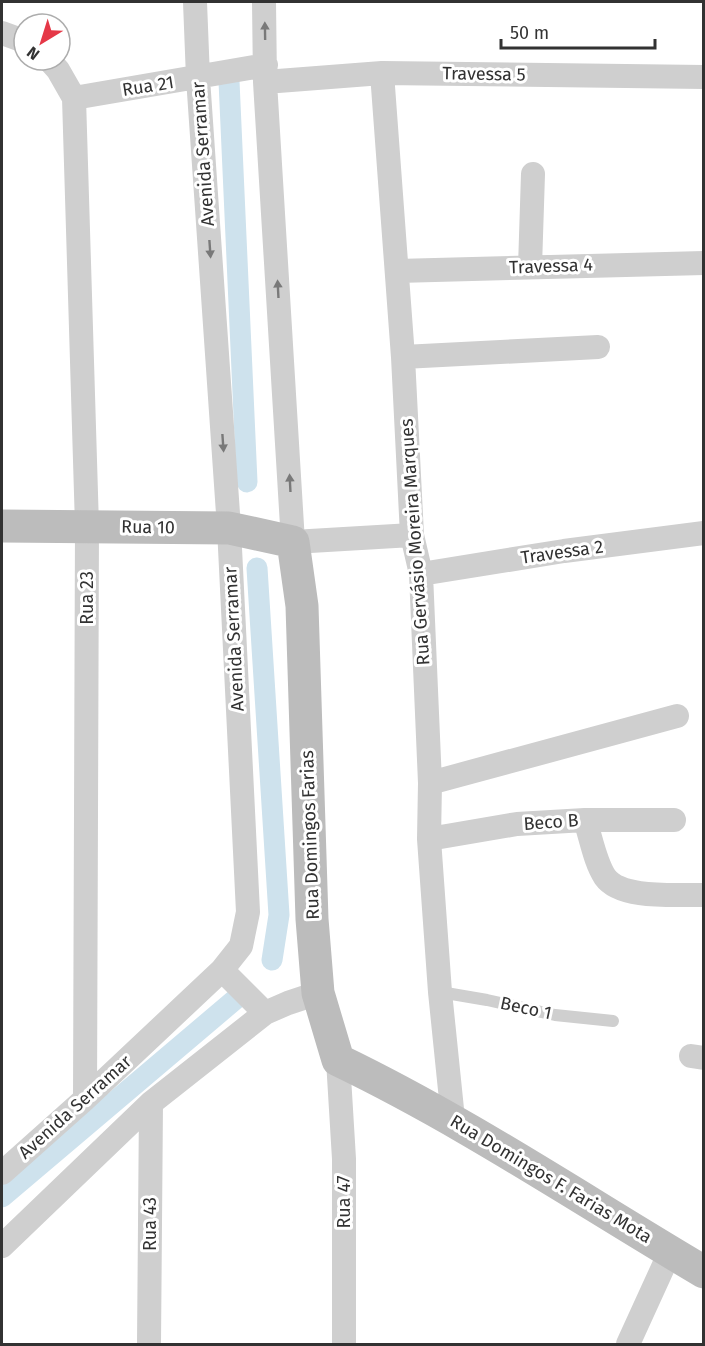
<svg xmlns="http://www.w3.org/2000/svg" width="705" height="1346" viewBox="0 0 705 1346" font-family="'Fira Sans',sans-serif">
	<rect width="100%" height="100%" fill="#fff"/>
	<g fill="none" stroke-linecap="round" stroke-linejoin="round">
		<path stroke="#cee2ed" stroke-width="21" d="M229,81L247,482
			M257,568L279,915L272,960
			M2,1197L238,997"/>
		<path stroke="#cfcfcf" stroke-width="12" d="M440,992L487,1000L555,1015L613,1021"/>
		<path stroke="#cfcfcf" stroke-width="24" d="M264,2L265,82L293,542L412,535
			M2,33L24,41
			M49,60L58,70L74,98L266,65
			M382,73L403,357L412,535L421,574L430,783L429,839L440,992L453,1119
			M265,82L382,73L704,77
			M74,98L87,526L85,1099
			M530,267L533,174
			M397,271L704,263
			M403,357L598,347
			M421,574L564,551L704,533
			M430,783L677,716
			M585,820C591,838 595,862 605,877C621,900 678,894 704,895
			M429,839L517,824L585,820H674
			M222,970L265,1013
			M691,1056L704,1058
			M338,1060L344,1159V1344
			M2,1173L85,1099L222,970L241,946L248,912L229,528L198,78L195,2
			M2,1246L151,1103L265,1013L288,1003L318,993
			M149,1344L151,1103
			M628,1344L670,1252"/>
		<path stroke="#bcbcbc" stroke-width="33" d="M2,526L229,528L293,542L302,606L312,919L318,993L338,1060C465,1121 582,1200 704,1272"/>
	</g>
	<defs><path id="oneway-solid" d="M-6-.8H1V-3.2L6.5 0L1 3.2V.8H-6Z" transform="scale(1.5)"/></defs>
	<g fill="#797979">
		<use href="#oneway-solid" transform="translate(265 31) rotate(-91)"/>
		<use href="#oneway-solid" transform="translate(210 249) rotate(86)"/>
		<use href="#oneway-solid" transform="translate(278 289) rotate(-93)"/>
		<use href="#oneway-solid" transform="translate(223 443) rotate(86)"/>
		<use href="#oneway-solid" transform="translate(290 483) rotate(-93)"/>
	</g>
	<g text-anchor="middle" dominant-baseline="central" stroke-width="6" stroke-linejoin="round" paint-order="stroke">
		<g font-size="18" fill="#323232" stroke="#fff">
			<text transform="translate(484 74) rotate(1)">Travessa 5</text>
			<text transform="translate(148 86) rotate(-9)">Rua 21</text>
			<text transform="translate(203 154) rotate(-94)">Avenida Serramar</text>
			<text transform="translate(551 266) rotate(-2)">Travessa 4</text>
			<text transform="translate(148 527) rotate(1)">Rua 10</text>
			<text transform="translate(415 542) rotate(-94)">Rua Gervásio Moreira Marques</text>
			<text transform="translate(562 552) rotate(-8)">Travessa 2</text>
			<text transform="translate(87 598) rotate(-90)">Rua 23</text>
			<text transform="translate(234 639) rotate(-93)">Avenida Serramar</text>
			<text transform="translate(551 822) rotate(-4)">Beco B</text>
			<text transform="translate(310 835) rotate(-92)">Rua Domingos Farias</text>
			<text transform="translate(526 1008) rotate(12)">Beco 1</text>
			<text transform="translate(75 1107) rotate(-42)">Avenida Serramar</text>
			<text transform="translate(551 1179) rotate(31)">Rua Domingos F. Farias Mota</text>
			<text transform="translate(344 1202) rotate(-90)">Rua 47</text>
			<text transform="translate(150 1224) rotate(-90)">Rua 43</text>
		</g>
	</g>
	<rect width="705" height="1346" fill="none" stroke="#323232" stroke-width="6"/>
	<g transform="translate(42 42) rotate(218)"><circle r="28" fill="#ffffff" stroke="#adadad" stroke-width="1.5"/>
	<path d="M0-4.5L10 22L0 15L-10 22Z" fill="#e53847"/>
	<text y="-9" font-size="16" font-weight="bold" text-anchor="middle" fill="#323232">N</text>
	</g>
	<path d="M501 39v9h154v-9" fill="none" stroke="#323232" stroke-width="3"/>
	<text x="510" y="39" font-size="18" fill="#323232" stroke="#ffffff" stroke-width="4.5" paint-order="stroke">50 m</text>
</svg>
